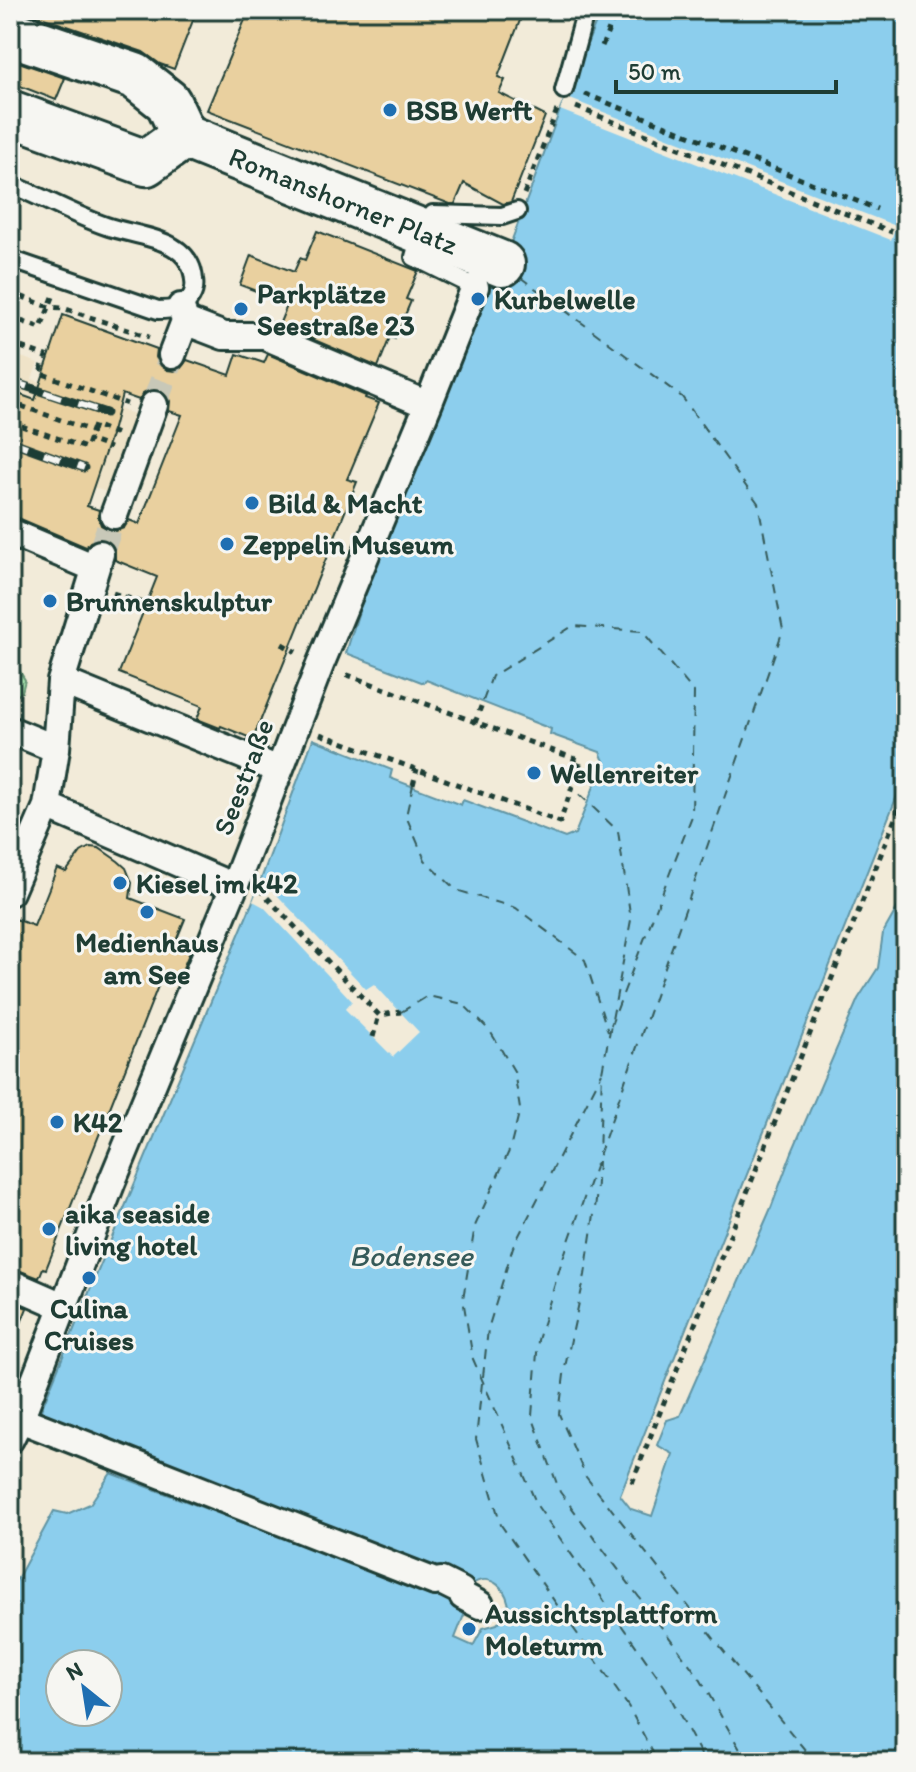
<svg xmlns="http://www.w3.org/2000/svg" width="916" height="1772" viewBox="0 0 916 1772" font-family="Itim,sans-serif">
	<rect width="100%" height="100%" fill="#f2ebd9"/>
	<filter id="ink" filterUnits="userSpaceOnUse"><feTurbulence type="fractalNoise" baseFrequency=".0125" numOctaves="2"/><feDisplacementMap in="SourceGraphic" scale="16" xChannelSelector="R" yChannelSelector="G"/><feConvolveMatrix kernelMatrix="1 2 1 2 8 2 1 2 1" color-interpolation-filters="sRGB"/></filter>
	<g filter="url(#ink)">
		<path fill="#efe3c8" d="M10,353L38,363L32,379L140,416L112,494L10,459Z"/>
		<path fill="#adecb3" stroke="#669474" stroke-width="2" d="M10,666L19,670L25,680L22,692L14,698H10Z"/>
		<path fill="#8cceed" stroke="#6094a3" stroke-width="2" fill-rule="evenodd" d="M601,10H906V773L620,1495L631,1509L652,1516L673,1454L657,1445L667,1420L680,1416L771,1208L792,1152L858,999L878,968L883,933L900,903L906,885V1762H10V1592L54,1511L67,1514L90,1504L111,1473L462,1605L466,1610L455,1638L473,1646L483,1628L497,1624L509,1611C510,1591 491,1570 471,1585L36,1422L90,1290L253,901L313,739L392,770L390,778L461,805L463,800L565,838L575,834L604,761L600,752L550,734L551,729L426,680L424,683L346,653L360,608L482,299L503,264L560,110ZM60,1664H108V1712H60Z"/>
		<path fill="#f2ebd9" d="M565,97L896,226L891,240L560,110Z
			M262,879L366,989L374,984L419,1032L393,1057L345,1009L352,1001L264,907L253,901Z"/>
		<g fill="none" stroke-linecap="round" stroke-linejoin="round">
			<path stroke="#355a59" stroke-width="2" stroke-dasharray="10 8" stroke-linecap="butt" d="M520,277L682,397L758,503L783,630L561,1264L538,1340L532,1416L560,1492L699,1677L747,1762
				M483,701L492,676L573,626L642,631L694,692L692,816L611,1025
				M413,785L406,816L425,860L456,890L516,908L585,960L608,1032
				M579,794L618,831L631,920L602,1072L599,1154
				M401,1012L428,996L463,1004L490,1031L514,1071L520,1109L510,1149L475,1226L463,1299L473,1359L538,1507L665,1687L705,1762
				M598,1161L596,1201L585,1275L565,1367L559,1414L586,1477L727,1655L815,1762
				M483,1377L488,1329L513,1247L602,1073
				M482,1383L476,1439L501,1525L628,1706L658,1762"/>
		</g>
		<path fill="#e9d09f" stroke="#1f3d34" stroke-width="2" fill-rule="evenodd" d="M26,10H197L174,69L160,64L143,52L32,14L26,12Z
			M249,10H524L498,77L505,80L499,93L545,116L511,202L503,204L464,183L455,204H450L207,110Z
			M13,60L65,78L56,100L10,82V67Z
			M317,231L418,271L406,299L411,301L395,339L390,337L378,367L279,325L288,303L240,285L251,255L294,272L300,258L305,260Z
			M63,315L157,349L156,357L159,364L167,370L175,371L181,368L187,360L230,375L237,354L264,363L268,354L366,396L365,398L379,403L347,479L357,482L253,739L221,726L220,728L197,719L202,706L119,673L157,577L115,560V550L111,543L105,539H96L90,542L86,547L16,517L10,516V391L35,400ZM150,389L159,390L166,394L170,401L169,411L182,415L139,524L129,520L124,528L116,531L109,530L101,525L98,517L99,510L87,506L112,432L122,394L139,400L143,393Z
			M90,847L99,848L118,861L126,868L132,883L130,898L185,919L176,941L192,947L177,982L162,976L46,1269L43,1268L39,1278L10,1267V917L34,926L57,868L66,872L81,852Z
			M10,1300L27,1308L11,1348L10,1347Z"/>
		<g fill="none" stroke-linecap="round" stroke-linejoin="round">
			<path stroke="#c8c8b8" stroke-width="26" stroke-dasharray="26 13" stroke-linecap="butt" d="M154,405L172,355
				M100,554L114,515"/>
			<g stroke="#1f3d34" stroke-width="22">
				<path id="service" d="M564,90L586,10
					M10,184C42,197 74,215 106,226C137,237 191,237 194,280C195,286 194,292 191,297C184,309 170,310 158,310L10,259
					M475,287L414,257L421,232L433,214L502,216L517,211"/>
			</g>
			<g stroke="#1f3d34" stroke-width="32">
				<path id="pedestrian" d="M185,321L224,336H265L428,405
					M172,355L185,321L181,307
					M114,515L154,405
					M10,532L95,568
					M61,681L279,770
					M10,730L56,749
					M47,806L234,887
					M10,892L47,806L56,749L61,681L100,554
					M10,1283L65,1307
					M20,1419L435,1582L441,1581L461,1591L463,1596L480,1605
					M10,1439L20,1419L111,1184L234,887L320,665L428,405L475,287"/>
			</g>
			<g stroke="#1f3d34" stroke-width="50">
				<g id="secondary">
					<path d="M10,33L135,76L168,102L184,136L146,163L10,113"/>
					<path id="s1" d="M184,136L502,264"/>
				</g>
			</g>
			<path stroke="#1f3d34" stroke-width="5" stroke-dasharray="6 6" stroke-linecap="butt" d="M602,46L617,10
				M585,94L877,209
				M576,107L892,232
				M524,194L557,110
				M10,292L49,307L63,308L149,337
				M10,317L41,328L53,297
				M10,343L46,356L40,373L127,404
				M10,402L92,431L89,440
				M10,422L86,448L89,440L110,448
				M92,431L94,425L117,434
				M113,593L146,604
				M282,644L296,652
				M475,723L483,701
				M320,734L560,822L581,761L345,674
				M413,785L417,769
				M259,889L379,1015L401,1012
				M373,1037L379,1015
				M632,1483L906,791"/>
			<use href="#service" stroke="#f6f6f2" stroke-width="16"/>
			<use href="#pedestrian" stroke="#f6f6f2" stroke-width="26"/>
			<use href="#secondary" stroke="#f6f6f2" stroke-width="44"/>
			<g stroke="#1f3d34" stroke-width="9">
				<path id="rail" d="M10,381L106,413
					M10,441L84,468"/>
			</g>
			<use href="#rail" stroke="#f6f6f2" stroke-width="6" stroke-dasharray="18" stroke-linecap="butt"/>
		</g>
	</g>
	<g fill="#1f6fb2" stroke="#f6f6f2" stroke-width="3">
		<circle cx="390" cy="110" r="8"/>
		<circle cx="478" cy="299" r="8"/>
		<circle cx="241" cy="309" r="8"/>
		<circle cx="252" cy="503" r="8"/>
		<circle cx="227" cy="544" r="8"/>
		<circle cx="50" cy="601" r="8"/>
		<circle cx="534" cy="773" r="8"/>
		<circle cx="120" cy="883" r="8"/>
		<circle cx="147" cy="912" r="8"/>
		<circle cx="57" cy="1122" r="8"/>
		<circle cx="49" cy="1229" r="8"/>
		<circle cx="89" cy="1278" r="8"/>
		<circle cx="469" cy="1629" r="8"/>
	</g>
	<g text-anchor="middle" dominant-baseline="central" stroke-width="6" stroke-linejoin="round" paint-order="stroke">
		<g font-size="28" font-weight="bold" fill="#1f3d34" stroke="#f6f6f2" text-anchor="start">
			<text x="406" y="110">BSB Werft</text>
			<text x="257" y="293">Parkplätze<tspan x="257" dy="32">Seestraße 23</tspan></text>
			<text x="494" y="299">Kurbelwelle</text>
			<text x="268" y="503">Bild &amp; Macht</text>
			<text x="243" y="544">Zeppelin Museum</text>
			<text x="66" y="601">Brunnenskulptur</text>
			<text x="550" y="773">Wellenreiter</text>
			<text x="136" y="883">Kiesel im k42</text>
			<text x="147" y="942" text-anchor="middle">Medienhaus<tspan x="147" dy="32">am See</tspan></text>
			<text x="73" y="1122">K42</text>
			<text x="65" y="1213">aika seaside<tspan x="65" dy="32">living hotel</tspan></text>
			<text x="89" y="1308" text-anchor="middle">Culina<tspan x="89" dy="32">Cruises</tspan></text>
			<text x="485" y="1613">Aussichtsplattform<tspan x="485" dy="32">Moleturm</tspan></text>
		</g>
		<g font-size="28" fill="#1f3d34" stroke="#f6f6f2">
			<text stroke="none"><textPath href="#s1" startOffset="172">Romanshorner Platz</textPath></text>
			<text transform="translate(243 777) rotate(-69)">Seestraße</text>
		</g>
		<g font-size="30" font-style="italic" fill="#355a59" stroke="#f6f6f2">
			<text x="411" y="1255">Bodensee</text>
		</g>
	</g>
	<rect width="916" height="1772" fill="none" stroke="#f6f6f2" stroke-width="40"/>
	<rect x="20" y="20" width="876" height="1732" fill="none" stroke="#1f3d34" stroke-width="3" filter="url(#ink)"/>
	<g transform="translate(84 1688) rotate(330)"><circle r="38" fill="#f6f6f2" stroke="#a0aca6" stroke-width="2"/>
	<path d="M0-6L14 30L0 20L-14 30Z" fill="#1f6fb2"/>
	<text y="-12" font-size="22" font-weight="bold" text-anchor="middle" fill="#1f3d34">N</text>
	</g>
	<path d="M616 80v12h220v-12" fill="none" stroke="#1f3d34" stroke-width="4"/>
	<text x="628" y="80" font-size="24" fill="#1f3d34" stroke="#f6f6f2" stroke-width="6" paint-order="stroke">50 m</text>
</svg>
